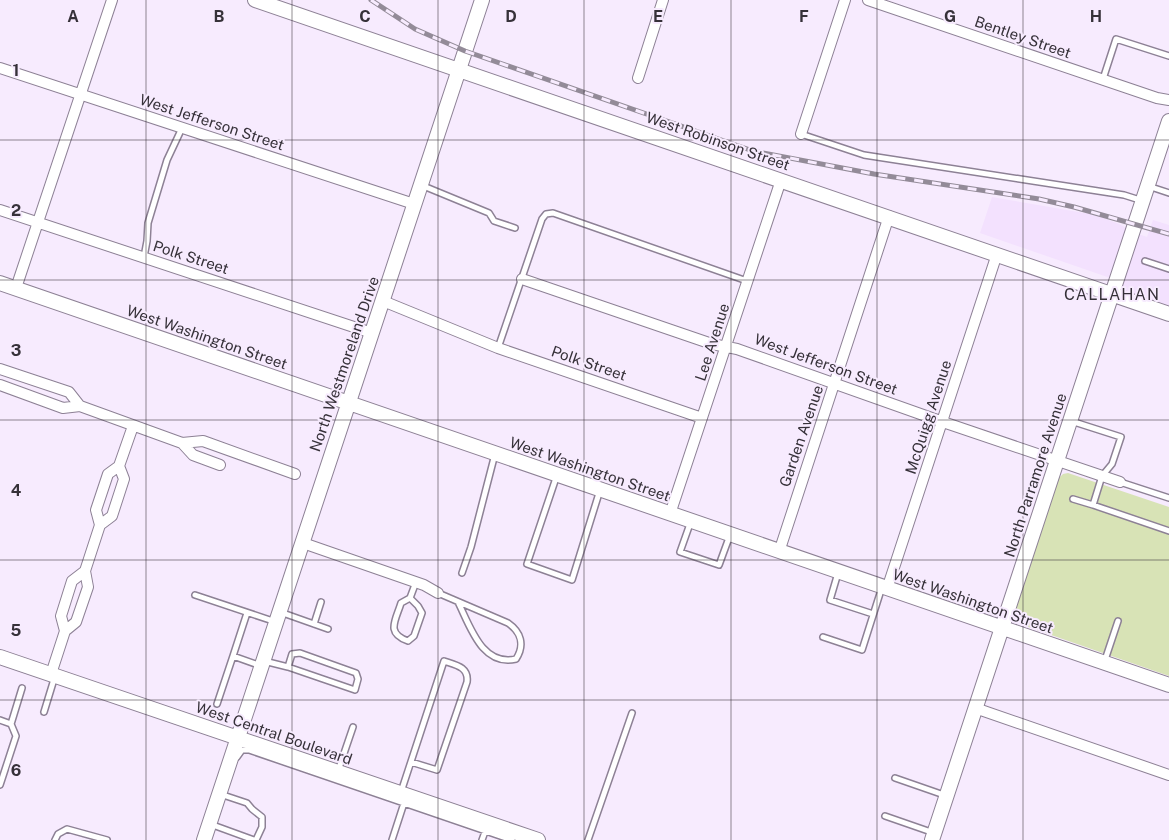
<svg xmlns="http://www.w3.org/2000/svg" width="1169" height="840" viewBox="0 0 1169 840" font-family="'Public Sans',sans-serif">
	<rect width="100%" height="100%" fill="#f7ebfe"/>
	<path fill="#f3e1fe" d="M992,197L1096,215L1119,224L1133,232L1147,237L1153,220L1169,225V311L1113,291L1116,280L980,233Z"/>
	<path fill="#d8e3b6" d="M1068,473L1169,507V676L1031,628C1022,624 1015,623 1014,612L1059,478L1063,474Z"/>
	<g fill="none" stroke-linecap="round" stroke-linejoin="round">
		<g stroke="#8d8195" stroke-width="8">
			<path id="lane" d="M1103,79L1116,39L1169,56
				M801,134L864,155L1124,195L1143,201
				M421,185L489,213L494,221L515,228
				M1148,186L1169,193
				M144,257L147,241L148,223L167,160L182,128
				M1145,261L1169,269
				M498,348L542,219L546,214L553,213L747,281
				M1071,421L1121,437L1112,464L1102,476L1093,505L1169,531
				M557,475L527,564L572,580L600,490
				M1120,482L1169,498
				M1073,499L1093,505
				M691,521L680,552L719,565L730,535
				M462,573L471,547L495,454
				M838,573L830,600L873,614
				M438,593L508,623C521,632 525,645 516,659C482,667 470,626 458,602
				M195,595L276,622
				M410,598L418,606L422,613L414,636L408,641C385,633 396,620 401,603L410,598L416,582
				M280,612L328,629
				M314,624L321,602
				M823,637L862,650L882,587
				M233,656L247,613
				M264,661L288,667L355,690L358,679L356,673L300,653L292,654L288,667
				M1104,663L1118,621
				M217,704L233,656L261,666
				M44,712L55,676
				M0,720L11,724L16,736L0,785
				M11,724L22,688
				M237,757L242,750H249L512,840
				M338,771L353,727
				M895,778L944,795
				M401,792L444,661C456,665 469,667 467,682L437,770L411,762
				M220,794L247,803L252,809L262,817V827L256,840
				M885,816L934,833
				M210,824L254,840
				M55,840L58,834L67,829L107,840
				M392,840L405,800
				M482,840L486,829
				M588,840L632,713"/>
		</g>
		<g stroke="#8d8195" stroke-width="12">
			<path id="street" d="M868,0L1157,98L1169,100
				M0,68L414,204
				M638,78L663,0
				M801,134L845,0
				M0,210L372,333
				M522,279L712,344L737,349L943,422L1120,482
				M16,288L112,0
				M383,301L498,348L702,418
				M0,369L69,392L80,406L63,408L0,385
				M80,406L182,443L203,441L295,474
				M182,443L193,455L220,465
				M670,514L781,180
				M100,525L96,510L108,474L119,466
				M303,543L424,585L438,593
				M779,552L889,216
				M887,589L997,254
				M65,631L61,616L72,581L85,571
				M51,674L65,631L76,622L88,587L85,571L100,525L112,516L124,479L119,466L133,426
				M975,708L1169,775"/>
		</g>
		<g stroke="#8d8195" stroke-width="16">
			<path id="secondary" d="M255,0L1169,314
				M0,283L1169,685
				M0,657L538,840
				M204,840L482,0
				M932,840L1169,121"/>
		</g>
		<use href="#lane" stroke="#fff" stroke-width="5"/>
		<use href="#street" stroke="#fff" stroke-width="10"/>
		<use href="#secondary" stroke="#fff" stroke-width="14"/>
		<g stroke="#938b98" stroke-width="5">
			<path id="rail" d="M371,0L415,29L465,51L753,151L874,174L1039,199L1074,207L1169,234"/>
		</g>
		<use href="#rail" stroke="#f7ebfe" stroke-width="3" stroke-dasharray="9" stroke-linecap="butt"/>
	</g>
	<path fill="none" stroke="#363139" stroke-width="1" stroke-opacity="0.55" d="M146,0V840M292,0V840M438,0V840M584,0V840M731,0V840M877,0V840M1023,0V840M0,140H1169M0,280H1169M0,420H1169M0,560H1169M0,700H1169"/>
	<g text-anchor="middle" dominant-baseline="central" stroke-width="4" stroke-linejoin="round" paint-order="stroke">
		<g font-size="15" fill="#363139" stroke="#f7ebfe">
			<text transform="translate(1023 37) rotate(19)">Bentley Street</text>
			<text transform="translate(212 122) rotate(18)">West Jefferson Street</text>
			<text transform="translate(718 141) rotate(19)">West Robinson Street</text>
			<text transform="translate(191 257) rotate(18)">Polk Street</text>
			<text transform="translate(207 337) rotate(19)">West Washington Street</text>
			<text transform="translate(712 342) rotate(-72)">Lee Avenue</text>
			<text transform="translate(589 363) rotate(19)">Polk Street</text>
			<text transform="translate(344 364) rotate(-71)">North Westmoreland Drive</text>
			<text transform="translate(826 364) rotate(20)">West Jefferson Street</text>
			<text transform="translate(928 417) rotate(-72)">McQuigg Avenue</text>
			<text transform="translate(801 436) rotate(-71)">Garden Avenue</text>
			<text transform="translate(590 469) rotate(19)">West Washington Street</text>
			<text transform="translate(1035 475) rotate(-72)">North Parramore Avenue</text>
			<text transform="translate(973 601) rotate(19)">West Washington Street</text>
			<text transform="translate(274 733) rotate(19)">West Central Boulevard</text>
		</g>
		<g font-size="16" letter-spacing="1" fill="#363139" stroke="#f7ebfe">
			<text x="1112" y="294">CALLAHAN</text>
		</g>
	</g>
	<g font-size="16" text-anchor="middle" font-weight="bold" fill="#363139" stroke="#f7ebfe" stroke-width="4" stroke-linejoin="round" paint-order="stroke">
		<text x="73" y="22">A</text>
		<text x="219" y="22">B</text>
		<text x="365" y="22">C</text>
		<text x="511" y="22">D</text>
		<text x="658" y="22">E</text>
		<text x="804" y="22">F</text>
		<text x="950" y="22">G</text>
		<text x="1096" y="22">H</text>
		<text x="16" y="76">1</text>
		<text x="16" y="216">2</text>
		<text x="16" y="356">3</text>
		<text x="16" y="496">4</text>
		<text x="16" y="636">5</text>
		<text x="16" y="776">6</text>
	</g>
</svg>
